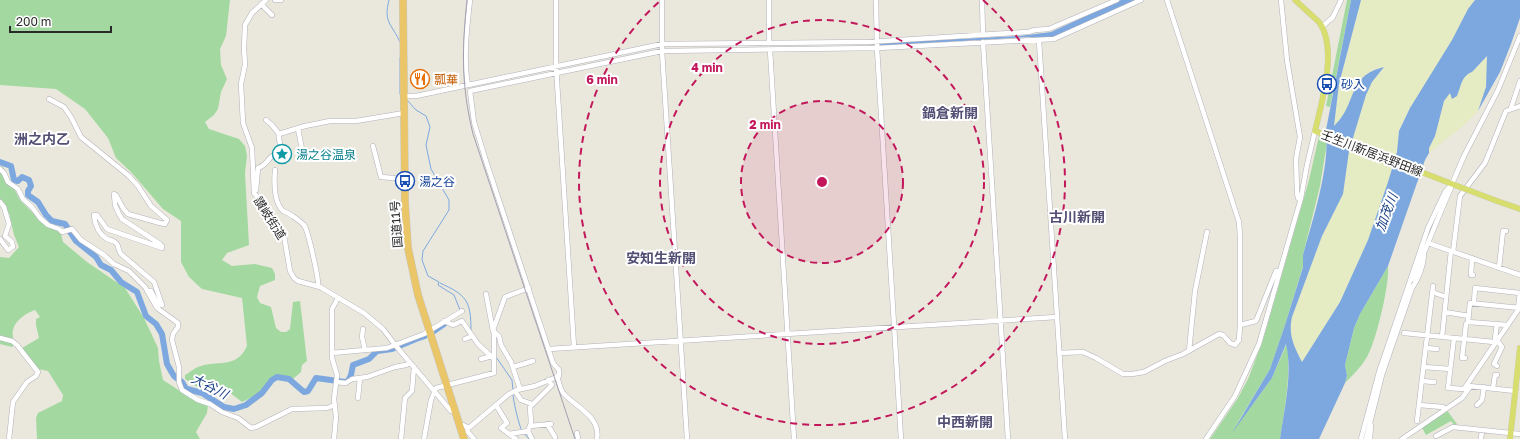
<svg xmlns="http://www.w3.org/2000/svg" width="1520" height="439" viewBox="0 0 1520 439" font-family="'Golos Text','Noto Sans JP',sans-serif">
	<rect width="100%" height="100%" fill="#eae8dd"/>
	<path fill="#a3d9a0" d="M0,0H230L226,36L220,49L221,65L227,79L221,92L218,109L214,115L205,122L209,129L239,139L245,146L247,156L245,173L249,245L227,253L222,260L232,266L255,264L272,268L275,274V280L260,286L257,297L260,303L271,307L276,328L281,332H286L290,329L293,302L300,301L307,361L302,365L301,372L293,379C271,368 273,381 259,393C254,397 248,399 242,402L229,392L223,397L202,390L185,379V375C189,373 193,369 198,367C217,359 236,370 247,346L242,298L202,289L189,277L181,262V221L163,209L131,172L116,158L108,138L85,109L56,89L0,85Z
		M1347,0H1351L1330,107L1326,106Z
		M1319,136L1323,138L1327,143L1320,186L1303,255V266L1285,325L1270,369L1235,427L1257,399L1272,378L1287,343C1291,375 1285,407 1280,439H1210L1238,398L1248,379L1263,340L1309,180Z
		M0,166L3,167L20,200L37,217L60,230L63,242L87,262L125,288L144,318L158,348L159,361L163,380L194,400L208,405L207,413L196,432L200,439H37L36,418L38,413L62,401L63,395L48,371L38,369L22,348L39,338L36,325V319L40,317L35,310C21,315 7,327 15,343L12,347L0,344V257L9,258L19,247L14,235L9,213L0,202Z
		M1388,266C1390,283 1376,342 1367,357C1361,367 1353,375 1345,383L1347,376L1345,365L1354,328L1360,314Z
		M1446,409L1457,424L1455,426L1451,421L1426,435L1421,426Z"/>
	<path fill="#e5ebc3" d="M1361,0H1475L1468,9L1453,40L1410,108L1399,130L1397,152L1388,182L1368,240L1340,302L1302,362C1294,346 1288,335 1292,317L1322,236L1343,194L1349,151L1366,95L1372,82L1384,68L1374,69L1358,81L1344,115L1334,126L1339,84Z
		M1488,56L1486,87L1478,111L1464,125L1429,153V148L1435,136L1444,101L1448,94L1460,89C1460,82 1464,75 1472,72Z"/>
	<path fill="#7ca8df" d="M1121,0H1138L1053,38L1040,39L1029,37L880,46V43L1019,36L1051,32Z
		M1351,0H1361L1339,84L1334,126C1358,104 1346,76 1384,67L1372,82L1366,95L1349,151L1343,194L1322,236L1292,317C1288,335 1294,346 1302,362L1340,302L1368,240L1388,182L1397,152L1399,131L1410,108L1452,40L1468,9L1475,0H1520V18L1511,44L1500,72L1478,111L1486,87L1487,56L1472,72C1461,76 1461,87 1457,96L1452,99L1450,93L1444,101L1435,136L1429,148V153L1425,160L1388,266L1360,314L1354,328L1345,365L1347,376L1345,383L1319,439H1280C1284,410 1293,373 1286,344L1272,378L1232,433L1270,369L1285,325L1303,267V255C1313,218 1330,168 1326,130Z"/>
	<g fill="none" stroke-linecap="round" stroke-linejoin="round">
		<path stroke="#7ca8df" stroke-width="1" d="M389,0C383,23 392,24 400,42
			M400,58V94
			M407,100L416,110L426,116L430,127L426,145L431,169L449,200V210L423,251L422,260L428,276L439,282L438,285L454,295L460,310
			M440,283C466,295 471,300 471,330
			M496,357L512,380L513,390
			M513,394C513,400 519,426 522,431
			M524,433L529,439"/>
		<path stroke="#7ca8df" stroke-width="6" d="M0,162L11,166L14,180L18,181L22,177L29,180L31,186L28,191V195L38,202L46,215L52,221L65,224L76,241L96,257L101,265L111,270L121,282L137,292L146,316L156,324L162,334L167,364L171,371L174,376L182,382L185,387L187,389L202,393L224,407L234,409L246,405L262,393L272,380L277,377L289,379L304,392L308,391L316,378L345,382L348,381L351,375L353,365L369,359L377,351L392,349L416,339L425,336
			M431,333L444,324"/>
		<g stroke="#b2b0bb" stroke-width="5.5">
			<path id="minor" d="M266,0L252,13L245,25L244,48L245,65L241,84L243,123L252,148L254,193L263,204L284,236L290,271L294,278L298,281L320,287L364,313L383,329L396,346L451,411H455
				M275,0H281
				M556,0V66L574,347
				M662,0V51L687,439
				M769,0V43
				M876,0L877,48L901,439
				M982,0L983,35
				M1167,0L1239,222L1240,237V325L1256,321L1276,271H1280
				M1281,0L1287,60L1300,137L1296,159L1297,193L1298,198L1301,199
				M261,4L272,15
				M1323,26L1333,17L1341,0
				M1039,41L1065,439
				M983,42L1008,439
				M770,50L794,439
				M468,85C463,57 467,28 470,0
				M404,96H416L662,44L868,42L1028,32L1035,30L1049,29L1117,0
				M49,99L64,107L71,117L81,137L129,176L138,186L151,206L167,220L165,224L160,223L128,214L123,208L116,195L114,194L115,205L119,214L122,219L160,244L162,246V248L107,229L97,215H94V216C95,225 99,234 107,239C110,240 114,241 116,243C119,245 118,251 121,254L154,282L162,305H158L151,291H147
				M1511,108L1520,81
				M266,120L272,125L279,134
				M298,129L303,154
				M373,146L381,177L405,179
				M0,169L4,173L8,182L18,189L23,199L32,207L40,218L48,225L59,229L62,232L72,229L81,240L104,255L114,264L129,271L145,287L157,308L178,323V327L173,334L172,340L179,367V382L182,390L198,400L210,404L222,412L238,418L251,428L256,427L292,409L327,408L335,405
				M275,170C274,182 274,202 283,211C289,213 299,220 304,225C308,230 319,279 318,286
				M256,190L258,168C265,166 266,162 271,157C275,154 280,151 280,144C280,141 278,138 279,134L305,126L330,121H356L404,113
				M0,202L4,207L9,224L5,236L12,242L13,247L8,250L0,239
				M1428,243L1520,275
				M1453,252L1460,196L1485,163L1506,111L1520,106
				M1472,258L1471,275H1473
				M1499,268L1503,231H1506
				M1411,280L1414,278C1426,248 1438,217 1451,188
				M1432,292L1446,297
				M486,294L493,331L499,336L501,345L511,362L520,389
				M1474,303L1475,288L1520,293L1518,308
				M1445,312L1469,316
				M444,321L453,325L462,321L478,344L494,359
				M1468,322L1508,325
				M1497,324L1495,338L1502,347L1494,364L1497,366
				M363,329L362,337L365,350
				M493,330L505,297L529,288
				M1404,333L1494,342L1497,341
				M1442,337L1451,251
				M0,338L12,341L17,345L38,372L36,376L27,382L13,402L9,439
				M1454,338L1448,388L1464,389L1520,307
				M465,339L472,336
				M1426,348L1437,349
				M549,349L1057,317
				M1189,351L1195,291L1207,232
				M332,353L387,348L424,334L462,311
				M1059,353L1083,352L1096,358L1123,374H1132L1144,372L1165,361L1183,354L1219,334L1223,335L1230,343L1235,345L1239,340L1240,325
				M1465,358H1462L1466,324L1468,322L1470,303L1520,308
				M481,359L492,356
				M513,367L533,361
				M1424,367L1450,369
				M557,376C559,382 560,390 564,394C576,407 601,417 597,439
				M1422,381L1434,382
				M336,382L346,383L352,379L367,377L395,367L406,365L410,363
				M1469,386L1515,391
				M1493,388L1495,375H1497
				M515,391L521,400L532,404
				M358,398L360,378
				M496,405L507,423L501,428L516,439
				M1419,405L1443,407L1445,409
				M1477,405L1482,400L1484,387
				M1417,421L1433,286
				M547,424L555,437
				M460,426L463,425L467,427H470L509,394L517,390L535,386L559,376V370L553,363L486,161L474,122L470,91L662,51L877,48L1054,39L1141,0
				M530,426L551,424
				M467,427L468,432L474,439
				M577,433L578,439
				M509,434L528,431
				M1436,436L1453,427L1520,434
				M334,439L336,417L334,399L337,375L332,358V309L338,298
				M401,439L405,398L412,391L414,367
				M424,439L431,400L436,388L494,373V331
				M532,439L528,431L531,423L530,407L552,385L548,380
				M1206,439L1235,396L1259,344L1301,198L1307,165L1315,131
				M1361,439L1379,372L1428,228L1445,192L1452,184L1464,156L1498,90L1520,36
				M1366,439L1382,375L1412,288C1419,278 1423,267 1424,255
				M1370,439L1371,425
				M1402,439L1462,398L1470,387
				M1481,439L1482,430"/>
		</g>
		<g stroke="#c7c7c7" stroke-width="6">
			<path id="major" d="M1295,0L1319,22C1338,47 1322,102 1315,131L1460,187
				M1497,201L1520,209
				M1510,439L1520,348"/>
		</g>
		<g stroke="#c7c7c7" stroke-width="8">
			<path id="highway" d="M403,0L405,204L408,248L418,295L464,439"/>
		</g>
		<use href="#minor" stroke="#fff" stroke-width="4.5"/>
		<use href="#major" stroke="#d8de6d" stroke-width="5.5"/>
		<use href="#highway" stroke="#eac668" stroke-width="7"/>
		<path stroke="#a3a0b1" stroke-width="1" d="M467,0C462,49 461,85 473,134L575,439"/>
		<g stroke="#c7c7c7" stroke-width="6" stroke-linecap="butt">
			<path id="major-bridge" d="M1460,187L1497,201"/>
		</g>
		<use href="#major-bridge" stroke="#d8de6d" stroke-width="5.5"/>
	</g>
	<circle cx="822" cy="182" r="81" fill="#c2185b" fill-opacity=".12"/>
	<g fill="none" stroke="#c2185b" stroke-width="2" stroke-dasharray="7 5">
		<circle cx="822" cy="182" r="81"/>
		<circle cx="822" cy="182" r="162"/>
		<path d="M983 0A243 243 0 1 1 661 0"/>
	</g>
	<defs>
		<g id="restaurant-ring" transform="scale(1)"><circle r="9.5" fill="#fff" stroke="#e8710a" stroke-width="1.5"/><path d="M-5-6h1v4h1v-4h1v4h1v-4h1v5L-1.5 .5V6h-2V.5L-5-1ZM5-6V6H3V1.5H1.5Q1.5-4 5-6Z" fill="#e8710a"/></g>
		<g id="bus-ring" transform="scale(1)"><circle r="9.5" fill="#fff" stroke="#1a4fb4" stroke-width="1.5"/><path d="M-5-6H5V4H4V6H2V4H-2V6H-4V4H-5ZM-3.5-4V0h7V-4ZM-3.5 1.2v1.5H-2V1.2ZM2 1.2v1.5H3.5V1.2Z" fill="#1a4fb4"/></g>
		<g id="sight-ring" transform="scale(1)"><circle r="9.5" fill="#fff" stroke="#0f9aa8" stroke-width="1.5"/><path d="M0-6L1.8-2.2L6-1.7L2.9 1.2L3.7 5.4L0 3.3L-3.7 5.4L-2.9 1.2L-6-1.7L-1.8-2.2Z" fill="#0f9aa8"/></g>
	</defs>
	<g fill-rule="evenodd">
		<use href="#restaurant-ring" x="420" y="79"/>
		<use href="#bus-ring" x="1327" y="84"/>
		<use href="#sight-ring" x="282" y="154"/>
		<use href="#bus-ring" x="405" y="181"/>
	</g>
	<g text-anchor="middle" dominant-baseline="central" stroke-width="4" stroke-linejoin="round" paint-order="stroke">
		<g font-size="12" fill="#c56008" stroke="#fff" text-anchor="start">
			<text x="434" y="79">瓢華</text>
		</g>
		<g font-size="12" fill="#164399" stroke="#fff" text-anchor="start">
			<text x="1341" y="84">砂入</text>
			<text x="419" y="181">湯之谷</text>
		</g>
		<g font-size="12" fill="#292929" stroke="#fff">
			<text transform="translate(1372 153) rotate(21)">壬生川新居浜野田線</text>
			<text transform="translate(270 218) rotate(57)">讃岐街道</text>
			<text transform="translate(396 224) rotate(-94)">国道11号</text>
		</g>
		<g font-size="12" fill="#0d838f" stroke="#fff" text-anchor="start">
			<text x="296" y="154">湯之谷温泉</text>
		</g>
		<g font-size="13" font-style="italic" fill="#1e4588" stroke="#fff">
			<text transform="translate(1386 212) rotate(-69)">加茂川</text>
			<text transform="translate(210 386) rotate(27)">大谷川</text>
		</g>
		<g font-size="14" font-weight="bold" fill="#534f74" stroke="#fff">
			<text x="950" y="112">鍋倉新開</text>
			<text x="42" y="138">洲之内乙</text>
			<text x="1077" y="216">古川新開</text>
			<text x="661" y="257">安知生新開</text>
			<text x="965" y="421">中西新開</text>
		</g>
	</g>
	<circle cx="822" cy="182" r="6" fill="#c2185b" stroke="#fff" stroke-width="2"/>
	<g font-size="12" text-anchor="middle" font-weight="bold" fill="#c2185b" stroke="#fff" stroke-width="4" stroke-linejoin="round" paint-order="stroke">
		<text x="707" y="72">4 min</text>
		<text x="602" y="84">6 min</text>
		<text x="765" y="129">2 min</text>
	</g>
	<path d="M10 26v6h101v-6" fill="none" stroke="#292929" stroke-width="2"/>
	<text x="16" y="26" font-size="12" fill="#292929" stroke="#ffffff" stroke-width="3" paint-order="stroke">200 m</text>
</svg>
